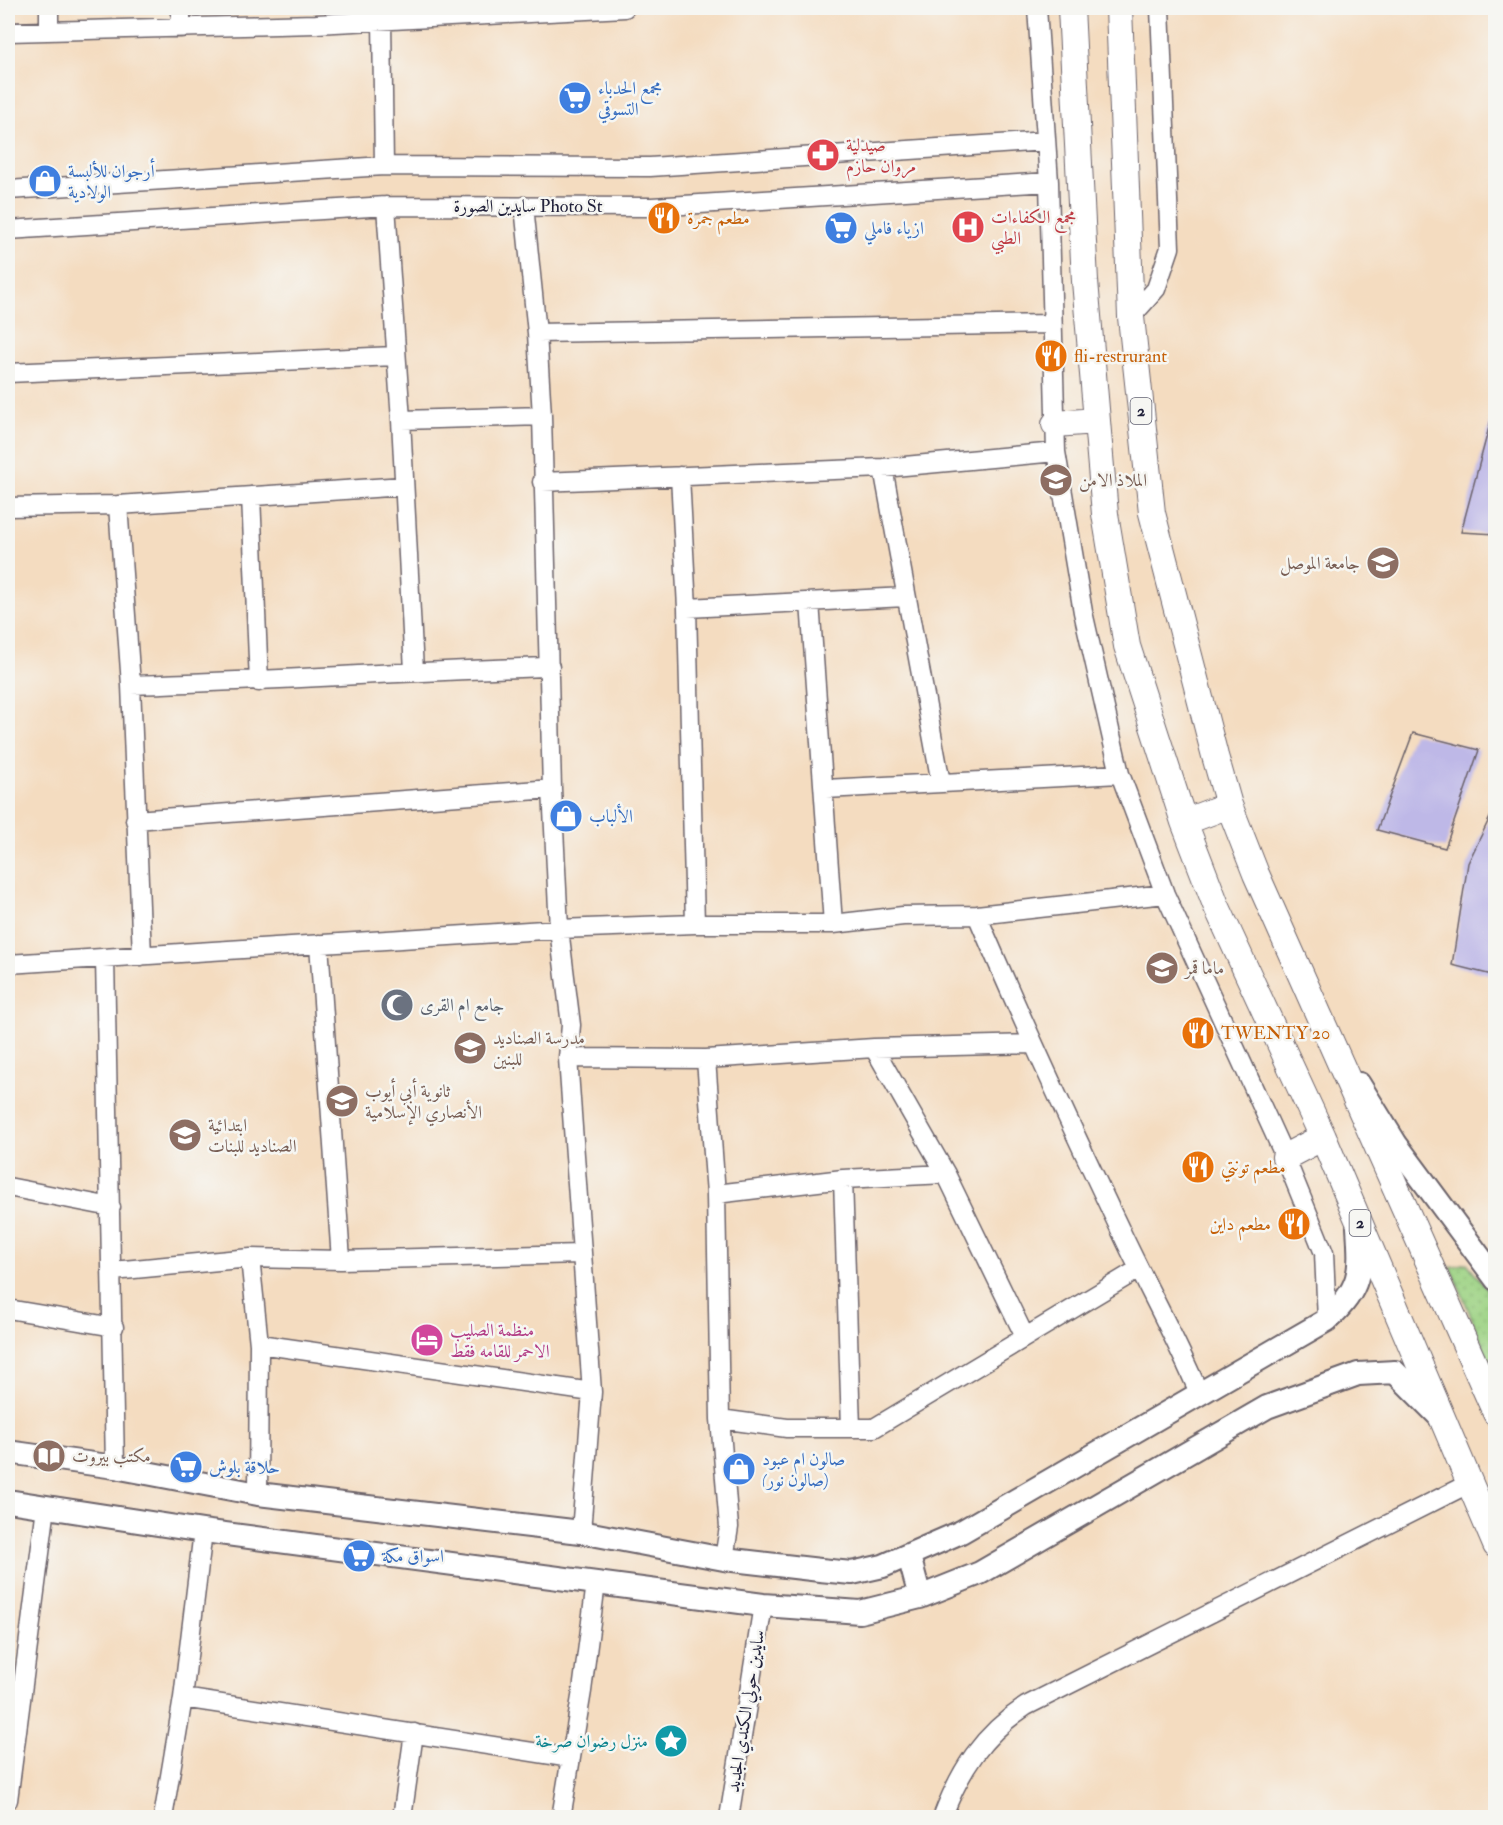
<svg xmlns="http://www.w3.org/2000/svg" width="1503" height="1825" viewBox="0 0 1503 1825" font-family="'IM FELL Double Pica',Amiri,serif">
	<defs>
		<pattern id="garden-dots" width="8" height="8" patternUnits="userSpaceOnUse" patternTransform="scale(1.5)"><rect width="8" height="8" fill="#9ed384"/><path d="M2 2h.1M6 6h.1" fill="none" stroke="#88b573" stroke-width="1.8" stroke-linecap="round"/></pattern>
	</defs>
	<rect width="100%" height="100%" fill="#f6f6f2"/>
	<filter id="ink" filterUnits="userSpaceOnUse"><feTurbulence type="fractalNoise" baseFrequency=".0167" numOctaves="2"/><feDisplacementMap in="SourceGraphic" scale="12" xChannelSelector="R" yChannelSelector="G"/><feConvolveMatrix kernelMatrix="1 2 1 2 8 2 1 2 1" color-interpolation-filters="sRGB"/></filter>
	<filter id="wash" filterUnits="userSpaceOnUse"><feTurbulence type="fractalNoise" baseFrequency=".008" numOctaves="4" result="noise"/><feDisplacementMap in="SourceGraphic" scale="24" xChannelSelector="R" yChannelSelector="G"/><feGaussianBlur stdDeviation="1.35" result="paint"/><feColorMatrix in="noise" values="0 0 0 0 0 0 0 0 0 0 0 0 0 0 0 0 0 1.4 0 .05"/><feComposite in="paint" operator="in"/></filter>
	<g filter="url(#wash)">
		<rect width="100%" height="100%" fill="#f4dcc0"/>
		<path fill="url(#garden-dots)" stroke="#607a60" stroke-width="1.5" d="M1467,1263L1495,1299V1376L1451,1267Z"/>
		<g id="blocks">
			<path fill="#beb8e7" d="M1491,420H1496V534L1461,532Z
				M1413,733L1479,750L1445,848L1377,830Z
				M1496,805V976L1452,965L1468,863Z"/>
		</g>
	</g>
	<g filter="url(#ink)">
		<use href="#blocks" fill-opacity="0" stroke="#6c636a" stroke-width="1.5"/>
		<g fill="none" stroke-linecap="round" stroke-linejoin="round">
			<g stroke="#6c636a" stroke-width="21">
				<path id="minor" d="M49,8V30
					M181,8V28
					M1037,8L1049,182L1056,452L1083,612L1120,774L1165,894L1285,1157L1324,1253L1327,1320
					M382,20L384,166
					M8,32L316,24L625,8
					M8,190L384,166L650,167L1046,141
					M386,206L401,420L414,671
					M524,206L537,333L542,416L552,789L559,929L571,1025L568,1058L592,1392L581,1532
					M8,230L386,206L652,207L1049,182
					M1131,317L1156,289L1170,248L1160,8
					M537,333L1052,324
					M8,373L395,356
					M401,420L542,416
					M883,468L941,783
					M680,476L687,608L695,924
					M542,482L883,468L1056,452
					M251,496L259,682
					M118,505L131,685L142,956
					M8,507L118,505L404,486
					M810,602L833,924
					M687,608L906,597
					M131,685C271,681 410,671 550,667
					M825,789L1120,774
					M135,820L552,789
					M977,915C1024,1025 1074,1133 1126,1242C1150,1292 1177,1341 1199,1393
					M319,944L341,1260
					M105,958L115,1467
					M8,964L559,929L695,924H833L903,916L977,915L1165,894
					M874,1048L946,1174L1025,1337
					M568,1058L706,1059L874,1048L1032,1044
					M706,1059L716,1194L720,1419L729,1527L724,1559
					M843,1179L851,1428
					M8,1187L111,1207
					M716,1194L843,1179L946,1174
					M250,1258L259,1344L258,1494
					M113,1271L250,1258L341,1260L581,1254
					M8,1309L114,1327
					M259,1344L592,1392
					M720,1419L787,1428H874L1139,1269
					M183,1698L571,1758
					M8,1800L46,1507
					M163,1818L183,1698L203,1531
					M402,1818L414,1733
					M561,1818L582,1691L596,1583
					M729,1818L763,1605
					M942,1818C960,1770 982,1735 1026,1706L1470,1483"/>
			</g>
			<g stroke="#6c636a" stroke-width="26">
				<path id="major" d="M1359,1084L1396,1144L1496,1279
					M8,1452L115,1467L258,1494L581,1532L724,1559L820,1570L852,1573L883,1566L961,1532L1327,1320C1362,1287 1361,1273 1358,1227
					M8,1501L203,1531L763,1605L860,1612L920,1597L980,1573L1267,1407L1358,1374L1395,1372L1440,1417
					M909,1556L920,1597"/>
			</g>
			<g stroke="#6c636a" stroke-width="28">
				<path id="highway" d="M1071,8L1085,281L1105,514L1127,646L1184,822L1216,905L1323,1137L1496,1545
					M1119,8L1131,317L1152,513L1215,756L1229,805L1256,874L1496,1413
					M1055,424L1097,421
					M1184,822L1229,805
					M1285,1157L1323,1137"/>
			</g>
			<use href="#minor" stroke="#fff" stroke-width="18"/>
			<use href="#major" stroke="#fff" stroke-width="22"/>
			<use href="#highway" stroke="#fff" stroke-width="26"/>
		</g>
	</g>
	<defs>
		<g id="supermarket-disc" transform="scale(1.725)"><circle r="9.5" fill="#3f7fe0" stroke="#f6f6f2"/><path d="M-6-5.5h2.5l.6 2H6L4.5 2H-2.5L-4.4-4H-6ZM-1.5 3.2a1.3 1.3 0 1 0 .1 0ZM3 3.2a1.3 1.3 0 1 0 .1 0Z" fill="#fff"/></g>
		<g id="pharmacy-disc" transform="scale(1.725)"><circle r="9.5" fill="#e0444e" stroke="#f6f6f2"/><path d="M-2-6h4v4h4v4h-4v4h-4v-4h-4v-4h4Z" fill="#fff"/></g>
		<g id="shop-disc" transform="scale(1.725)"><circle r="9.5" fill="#3f7fe0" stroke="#f6f6f2"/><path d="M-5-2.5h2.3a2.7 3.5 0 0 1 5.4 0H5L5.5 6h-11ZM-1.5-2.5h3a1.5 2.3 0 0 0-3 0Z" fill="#fff"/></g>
		<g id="restaurant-disc" transform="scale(1.725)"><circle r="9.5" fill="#e8710a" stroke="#f6f6f2"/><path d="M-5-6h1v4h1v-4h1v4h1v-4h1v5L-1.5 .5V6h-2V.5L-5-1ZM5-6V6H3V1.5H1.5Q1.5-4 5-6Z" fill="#fff"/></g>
		<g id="hospital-disc" transform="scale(1.725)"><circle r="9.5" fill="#e0444e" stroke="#f6f6f2"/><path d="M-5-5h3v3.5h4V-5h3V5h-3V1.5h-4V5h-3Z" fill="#fff"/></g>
		<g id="school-disc" transform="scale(1.725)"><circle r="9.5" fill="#8d6e63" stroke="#f6f6f2"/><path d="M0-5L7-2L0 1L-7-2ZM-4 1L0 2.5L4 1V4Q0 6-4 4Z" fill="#fff"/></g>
		<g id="university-disc" transform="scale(1.725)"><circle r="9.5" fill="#8d6e63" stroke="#f6f6f2"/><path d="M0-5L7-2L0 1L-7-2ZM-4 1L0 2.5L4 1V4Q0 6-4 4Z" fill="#fff"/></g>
		<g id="mosque-disc" transform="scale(1.725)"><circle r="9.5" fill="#6b7280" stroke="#f6f6f2"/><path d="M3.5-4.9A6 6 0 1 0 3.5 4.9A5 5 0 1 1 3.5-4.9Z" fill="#fff"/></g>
		<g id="hotel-disc" transform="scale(1.725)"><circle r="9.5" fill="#d1479c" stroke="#f6f6f2"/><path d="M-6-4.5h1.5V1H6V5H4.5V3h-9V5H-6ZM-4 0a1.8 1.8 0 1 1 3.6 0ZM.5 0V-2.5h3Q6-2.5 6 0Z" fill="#fff"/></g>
		<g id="library-disc" transform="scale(1.725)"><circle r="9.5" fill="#8d6e63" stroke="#f6f6f2"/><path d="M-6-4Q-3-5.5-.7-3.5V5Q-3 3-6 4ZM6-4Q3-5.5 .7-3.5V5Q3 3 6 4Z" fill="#fff"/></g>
		<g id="sight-disc" transform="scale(1.725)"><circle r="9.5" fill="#0f9aa8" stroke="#f6f6f2"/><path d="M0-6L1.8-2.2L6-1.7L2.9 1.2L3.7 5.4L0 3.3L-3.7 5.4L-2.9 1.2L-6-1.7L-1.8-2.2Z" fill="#fff"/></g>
	</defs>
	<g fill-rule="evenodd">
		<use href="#supermarket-disc" x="575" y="98"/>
		<use href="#pharmacy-disc" x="823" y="155"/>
		<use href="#shop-disc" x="45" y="181"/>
		<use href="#restaurant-disc" x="664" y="218"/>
		<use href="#hospital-disc" x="968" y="227"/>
		<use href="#supermarket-disc" x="841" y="228"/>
		<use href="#restaurant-disc" x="1051" y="356"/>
		<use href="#school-disc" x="1056" y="480"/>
		<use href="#university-disc" x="1383" y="563"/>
		<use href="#shop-disc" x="566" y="816"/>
		<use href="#school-disc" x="1162" y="968"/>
		<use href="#mosque-disc" x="397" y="1005"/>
		<use href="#restaurant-disc" x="1198" y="1033"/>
		<use href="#school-disc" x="470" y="1048"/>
		<use href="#school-disc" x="342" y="1101"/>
		<use href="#school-disc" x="185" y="1135"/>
		<use href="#restaurant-disc" x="1198" y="1167"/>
		<use href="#restaurant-disc" x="1294" y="1224"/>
		<use href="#hotel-disc" x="427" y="1340"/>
		<use href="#library-disc" x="49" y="1456"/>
		<use href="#supermarket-disc" x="186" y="1467"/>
		<use href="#shop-disc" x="739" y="1469"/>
		<use href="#supermarket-disc" x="359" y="1556"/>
		<use href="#sight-disc" x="671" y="1741"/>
	</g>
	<g text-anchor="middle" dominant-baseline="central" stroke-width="5" stroke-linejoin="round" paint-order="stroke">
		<g fill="#f6f6f2" stroke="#626272" stroke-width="1.5">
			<rect x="1130.5" y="398" width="21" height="26" rx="4.5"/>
			<rect x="1349.5" y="1210" width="21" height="26" rx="4.5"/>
		</g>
		<g font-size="16" font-weight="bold" fill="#22223b">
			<text x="1141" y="411">2</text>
			<text x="1360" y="1223">2</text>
		</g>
		<g font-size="18" fill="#366cbe" stroke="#f6f6f2" text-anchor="start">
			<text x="598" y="88">مجمع الحدباء<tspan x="598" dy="21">التسوقي</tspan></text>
			<text x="68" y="171">أرجوان للألبسة<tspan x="68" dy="21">الولادية</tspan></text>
			<text x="864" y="228">ازياء فاملي</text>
			<text x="589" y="816">الألباب</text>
			<text x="762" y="1459">صالون ام عبود<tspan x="762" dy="21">(صالون نور)</tspan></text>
			<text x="209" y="1467">حلاقة بلوش</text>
			<text x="382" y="1556">اسواق مكة</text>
		</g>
		<g font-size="18" fill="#be3a42" stroke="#f6f6f2" text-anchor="start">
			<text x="846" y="145">صيدلية<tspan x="846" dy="21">مروان حازم</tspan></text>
			<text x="991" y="217">مجمع الكفاءات<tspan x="991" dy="21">الطبي</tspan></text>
		</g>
		<g font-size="18" fill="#22223b" stroke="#f6f6f2">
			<text x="528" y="206">سايدين الصورة Photo St</text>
			<text transform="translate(746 1711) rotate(-81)">سايدين حولي الكندي الجديد</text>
		</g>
		<g font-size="18" fill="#c56008" stroke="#f6f6f2" text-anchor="start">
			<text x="687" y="218">مطعم جمرة</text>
			<text x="1074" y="356">fli-restrurant</text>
			<text x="1221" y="1033">TWENTY 20</text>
			<text x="1221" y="1167">مطعم تونتي</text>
			<text x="1271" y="1224" text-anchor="end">مطعم داين</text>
		</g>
		<g font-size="18" fill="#785e54" stroke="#f6f6f2" text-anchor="start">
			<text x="1079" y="480">الملاذ الامن</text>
			<text x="1360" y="563" text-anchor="end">جامعة الموصل</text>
			<text x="1185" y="968">ماما قمر</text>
			<text x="493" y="1038">مدرسة الصناديد<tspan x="493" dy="21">للبنين</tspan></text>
			<text x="365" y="1091">ثانوية أبي أيوب<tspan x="365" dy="21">الأنصاري الإسلامية</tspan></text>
			<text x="208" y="1125">ابتدائية<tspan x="208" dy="21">الصناديد للبنات</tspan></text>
			<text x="72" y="1456">مكتب بيروت</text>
		</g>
		<g font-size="18" fill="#5b616d" stroke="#f6f6f2" text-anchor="start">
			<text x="420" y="1005">جامع ام القرى</text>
		</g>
		<g font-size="18" fill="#b23c85" stroke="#f6f6f2" text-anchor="start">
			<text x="450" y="1330">منظمة الصليب<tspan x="450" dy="21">الاحمر للقامه فقط</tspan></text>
		</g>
		<g font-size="18" fill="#0d838f" stroke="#f6f6f2" text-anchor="end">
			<text x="648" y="1741">منزل رضوان صرخة</text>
		</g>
	</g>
	<rect width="1503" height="1825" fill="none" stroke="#f6f6f2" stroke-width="30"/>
</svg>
